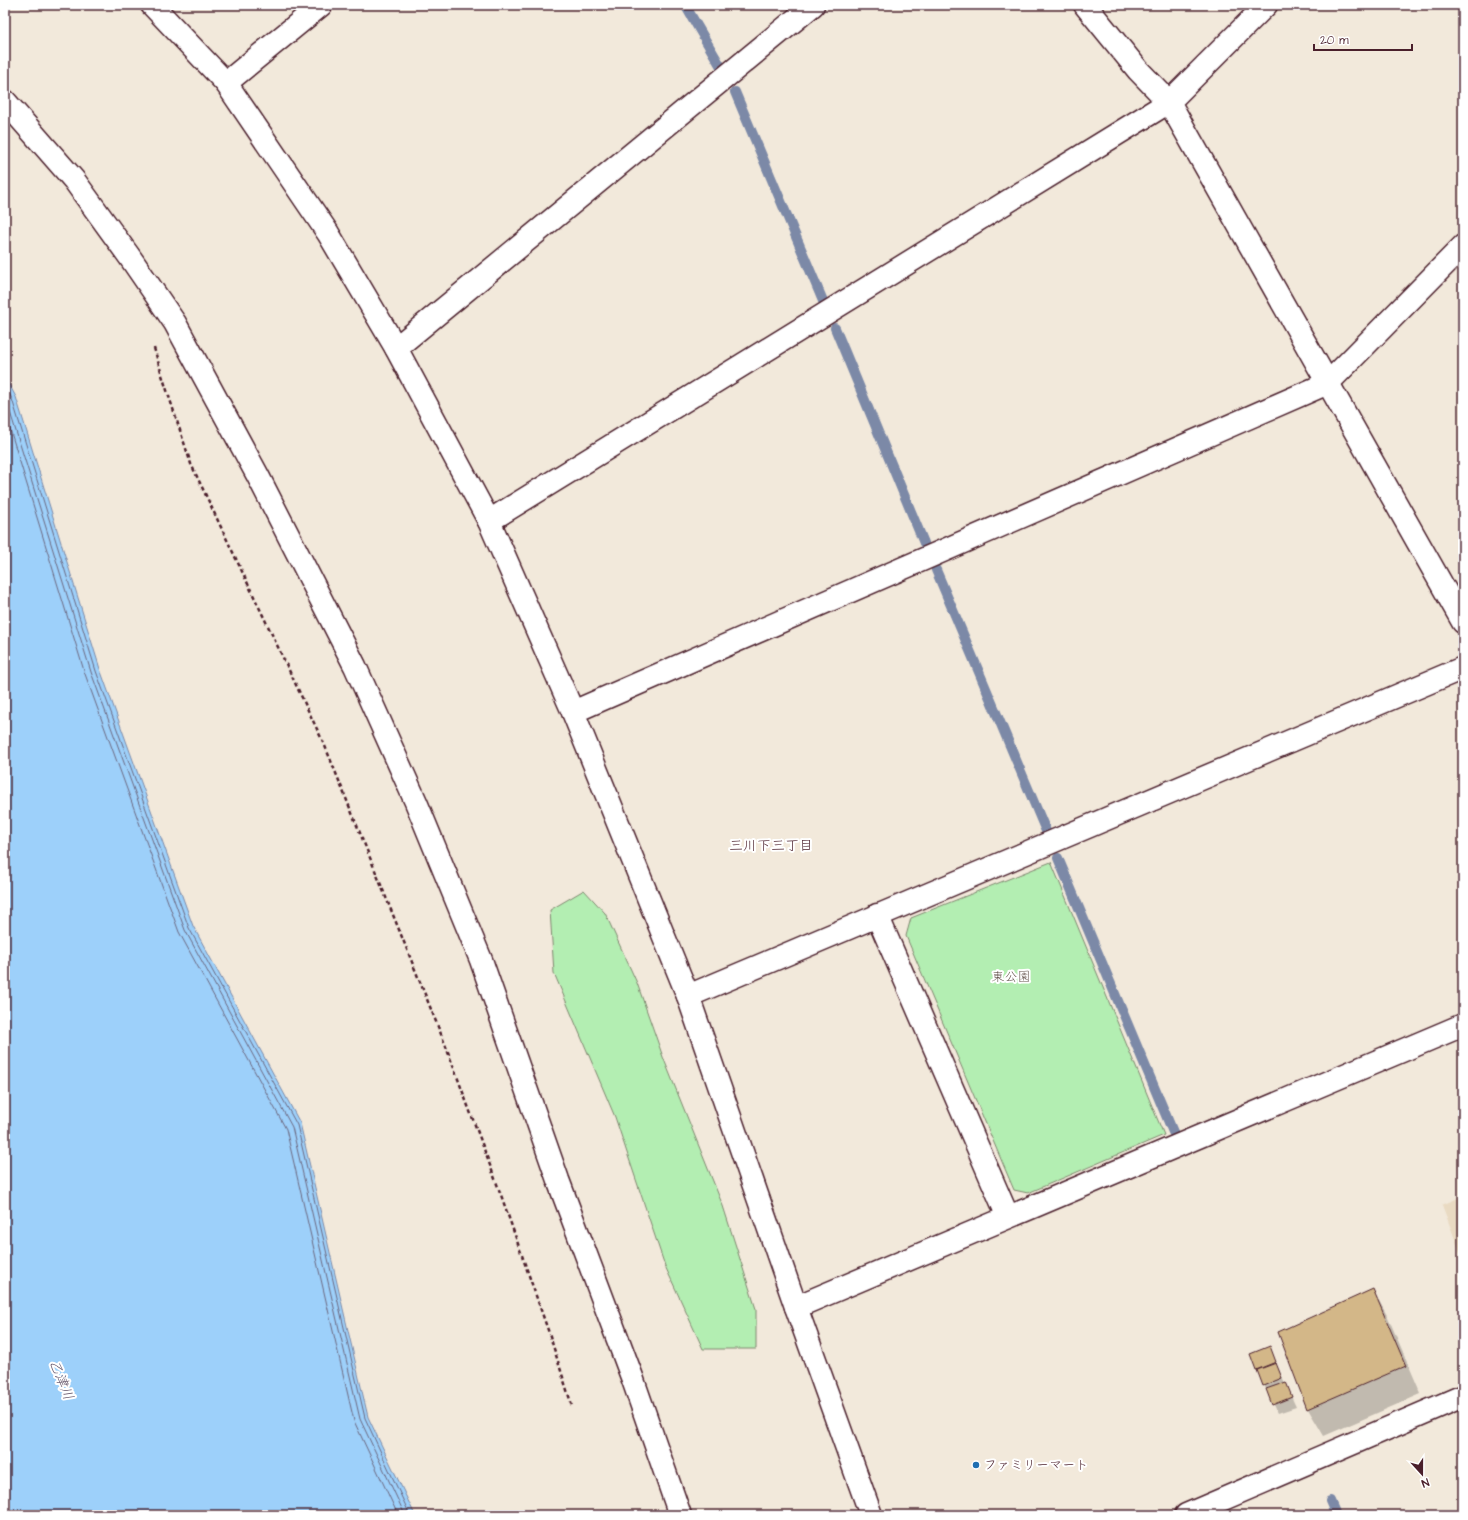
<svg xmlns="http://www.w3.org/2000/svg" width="1468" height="1520" viewBox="0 0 1468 1520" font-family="'Architects Daughter','Klee One',sans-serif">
	<rect width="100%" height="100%" fill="#f2e9db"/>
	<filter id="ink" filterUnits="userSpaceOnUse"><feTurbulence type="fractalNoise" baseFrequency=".025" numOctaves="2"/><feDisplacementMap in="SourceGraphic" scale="8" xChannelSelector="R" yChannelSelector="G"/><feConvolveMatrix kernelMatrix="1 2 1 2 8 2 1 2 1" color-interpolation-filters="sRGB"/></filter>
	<g filter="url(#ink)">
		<path fill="#e9dac2" d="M1463,1196V1260L1442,1205Z"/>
		<path fill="#b3eeb2" stroke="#7e866e" d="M1051,862L1164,1135L1028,1193L1014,1190L906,936L911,918Z
			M584,890L605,913L637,983L663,1057L723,1206L756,1309V1349H703L665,1266L615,1117L554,973L550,910Z"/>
		<path fill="#9dd0fa" stroke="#7c89a7" d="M5,377L16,397L100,669L193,926L300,1123L368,1417L415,1515H5Z"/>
		<path fill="#0003" d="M1373,1290L1388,1317L1421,1394L1324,1436L1308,1409L1279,1332Z
			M1269,1348L1296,1407L1278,1413L1264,1385L1252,1354Z"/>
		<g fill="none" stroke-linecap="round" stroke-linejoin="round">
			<path stroke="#6b667e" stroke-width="1" d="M5,385L12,399L96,671L189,928L297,1125L365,1418L410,1515
				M5,396L91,672L185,930L292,1127L360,1419L405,1515
				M5,413L85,674L179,932L286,1129L354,1421L398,1515"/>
			<path stroke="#7c89a7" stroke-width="10" d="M685,5L720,65
				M735,92L823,301
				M835,328L924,543
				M936,570L1046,831
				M1058,858L1173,1132
				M1330,1501L1336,1515"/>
		</g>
		<path fill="#d3b788" stroke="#4a1f2b" d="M1373,1289L1406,1366L1307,1409L1278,1332Z
			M1270,1346L1276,1362L1256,1370L1250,1354Z
			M1276,1363L1282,1378L1263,1386L1257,1370Z
			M1286,1382L1292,1397L1272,1405L1266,1389Z"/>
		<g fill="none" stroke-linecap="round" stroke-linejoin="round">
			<g stroke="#4a1f2b" stroke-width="25">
				<path id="minor" d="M226,83L321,5
					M5,101L74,180L129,256L175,323L258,476L355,666L416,802L481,960L558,1180L632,1377L680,1515
					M396,348L813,5
					M489,521L1169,102
					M573,712L1328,383L1463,246
					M877,915L1008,1217
					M688,996L1463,668
					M796,1307L1463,1025"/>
			</g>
			<g stroke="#4a1f2b" stroke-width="25">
				<path id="tertiary" d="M152,5L226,83L328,233L396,348L489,521L573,712L688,996L796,1307L871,1515
					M1085,5L1138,70L1169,102L1463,622
					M1169,102L1266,5
					M1186,1515L1463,1396"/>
			</g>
			<path stroke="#4a1f2b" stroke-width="2.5" stroke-dasharray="4 3" stroke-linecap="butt" d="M154,348L162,375L191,464L325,746L445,1044L501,1195L550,1336L572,1406"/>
			<use href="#minor" stroke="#fff" stroke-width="22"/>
			<use href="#tertiary" stroke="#fff" stroke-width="22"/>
		</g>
	</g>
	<circle fill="#1f6fb2" stroke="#fff" stroke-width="1.5" cx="976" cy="1465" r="4"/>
	<g text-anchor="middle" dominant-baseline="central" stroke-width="4" stroke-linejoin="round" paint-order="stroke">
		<g font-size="13" fill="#64534d" stroke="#fff">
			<text x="1011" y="977">東公園</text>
		</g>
		<g font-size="13" fill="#4a1f2b" stroke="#fff" text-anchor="start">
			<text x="984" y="1465">ファミリーマート</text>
		</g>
		<g font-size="14" fill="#4a1f2b" stroke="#fff">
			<text x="771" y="846">三川下三丁目</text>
		</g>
		<g font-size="14" font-style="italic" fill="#635469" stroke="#fff">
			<text transform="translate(61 1380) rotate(68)">乙津川</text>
		</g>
	</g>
	<rect width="1468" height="1520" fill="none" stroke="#fff" stroke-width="20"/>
	<rect x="10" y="10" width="1448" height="1500" fill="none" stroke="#4a1f2b" stroke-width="1.5" filter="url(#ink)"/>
	<g transform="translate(1422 1474) rotate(159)" stroke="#ffffff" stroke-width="3" paint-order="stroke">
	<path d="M0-3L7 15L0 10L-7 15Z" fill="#4a1f2b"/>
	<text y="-6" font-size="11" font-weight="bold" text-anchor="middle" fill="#4a1f2b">N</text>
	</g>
	<path d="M1314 44v6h98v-6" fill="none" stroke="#4a1f2b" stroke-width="2"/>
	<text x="1320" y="44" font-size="12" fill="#4a1f2b" stroke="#ffffff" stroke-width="3" paint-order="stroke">20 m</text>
</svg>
